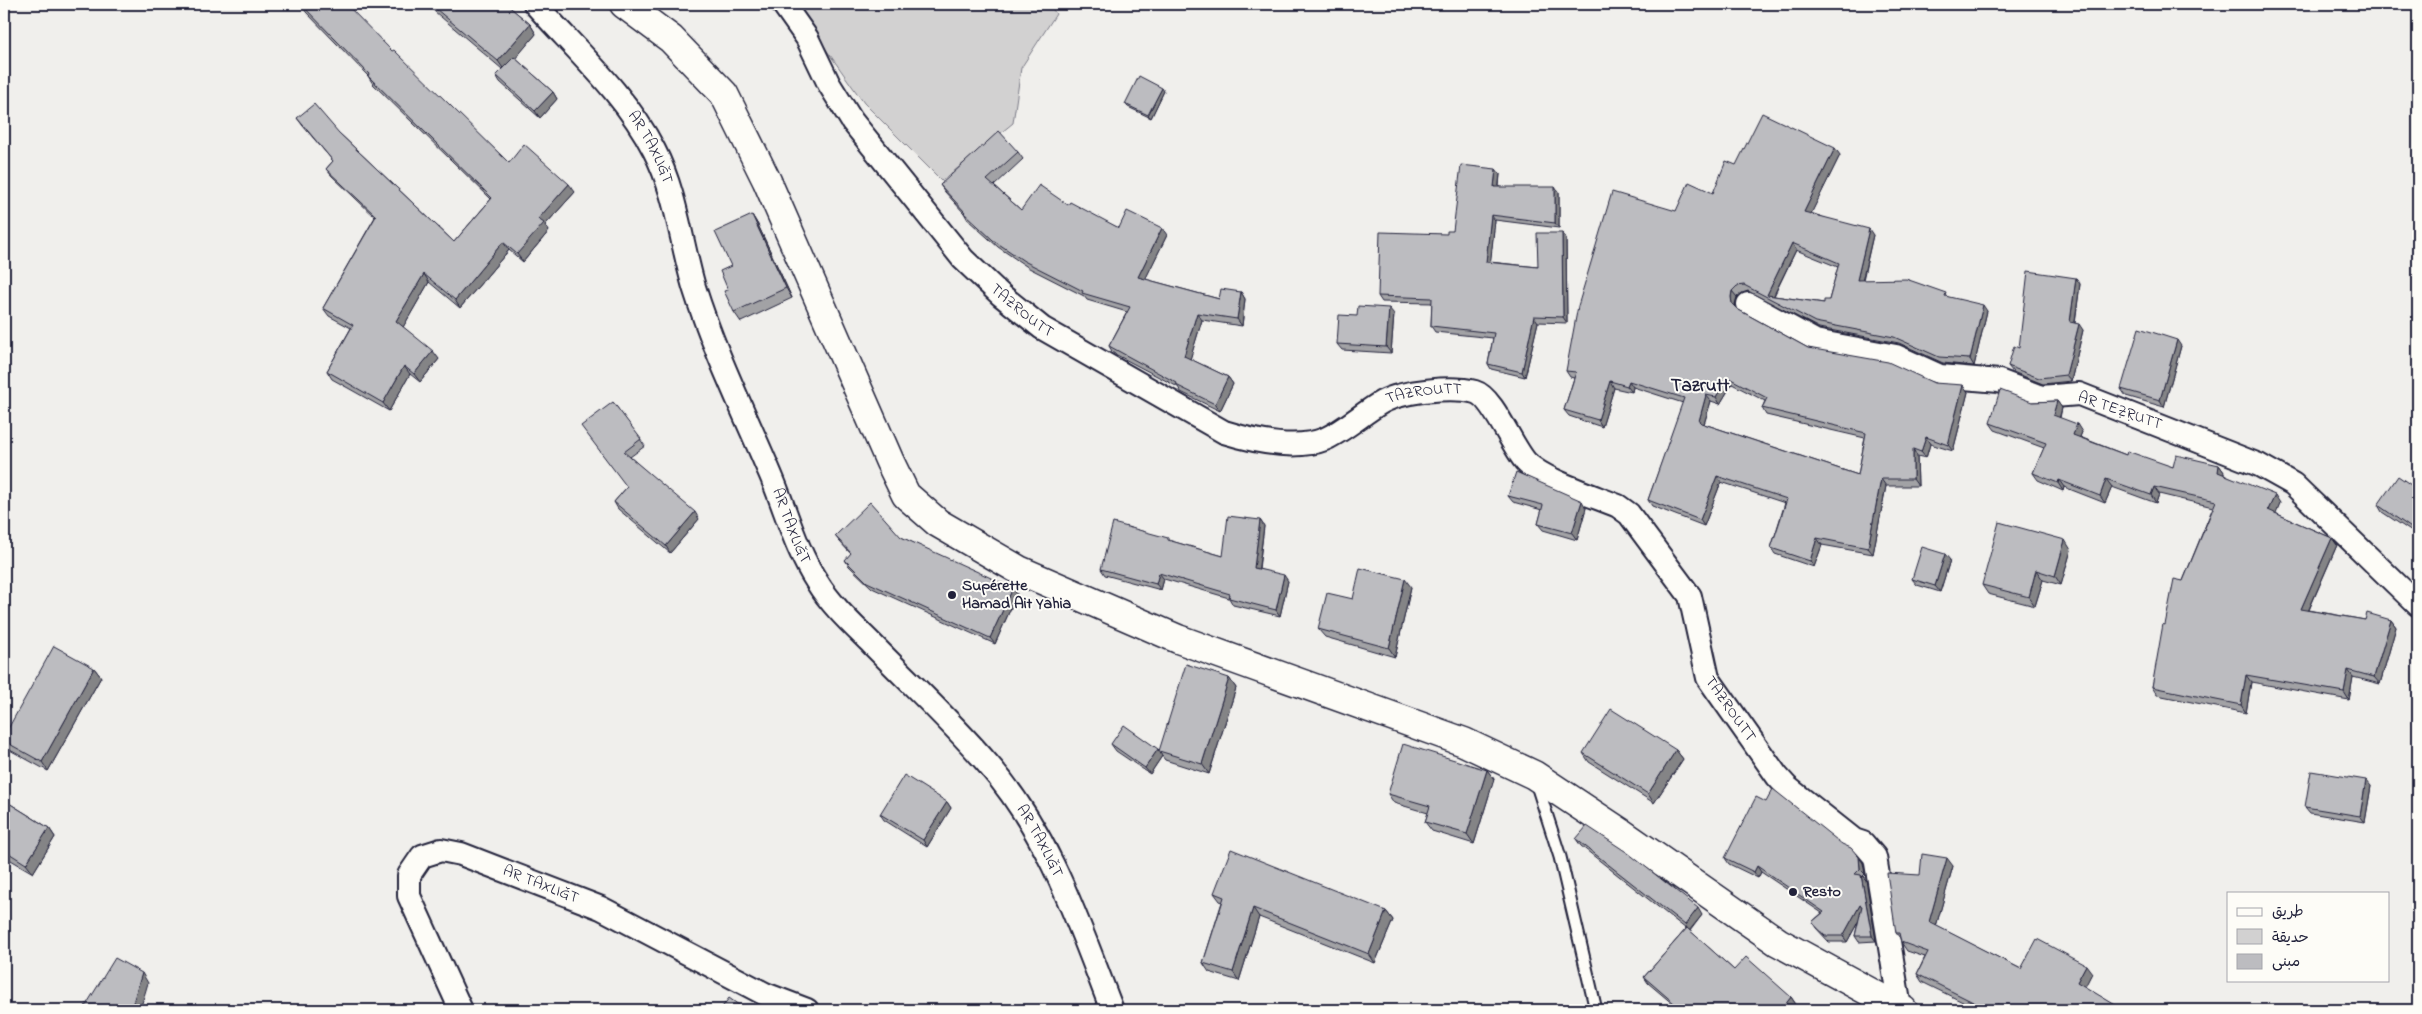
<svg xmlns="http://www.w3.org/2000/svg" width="2422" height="1014" viewBox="0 0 2422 1014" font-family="'Indie Flower','Playpen Sans Arabic',sans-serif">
	<rect width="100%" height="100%" fill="#f0efec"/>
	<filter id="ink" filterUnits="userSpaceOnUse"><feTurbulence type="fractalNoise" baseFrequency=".02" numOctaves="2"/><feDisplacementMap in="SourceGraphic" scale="10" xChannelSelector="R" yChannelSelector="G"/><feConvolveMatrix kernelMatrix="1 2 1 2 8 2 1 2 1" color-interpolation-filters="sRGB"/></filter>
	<g filter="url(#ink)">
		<path fill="#d2d1d1" stroke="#7a7a86" d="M794,4H1049L1056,14L1021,68L1013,123L942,181L864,103Z"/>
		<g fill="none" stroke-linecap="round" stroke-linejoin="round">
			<g stroke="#22223b" stroke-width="15">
				<path id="service" d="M1536,782L1560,857L1596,1010"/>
			</g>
			<g stroke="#22223b" stroke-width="26">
				<g id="minor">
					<path id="s1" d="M535,4C576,50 626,95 654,150C676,192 681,242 694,287C714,351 744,412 770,473C786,510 795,548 817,582C831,605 853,625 872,644C910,683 951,721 987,763C1049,833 1079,925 1112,1010"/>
					<path id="s2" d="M783,4L807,38L829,84L852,121L963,259L1001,295L1042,328L1224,432C1253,441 1295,451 1325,439C1345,430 1363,413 1382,402C1403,391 1452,386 1475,392C1493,397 1512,447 1526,462C1543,480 1594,496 1618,506L1629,514L1690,596L1708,678L1777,776L1787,787L1854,840L1863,843L1875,857L1900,1008"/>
					<path d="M1748,304L1815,341L1896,356L1940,376L1999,381L2041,397L2079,394L2259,465L2293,484L2418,605"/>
					<path id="s3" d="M461,1010L409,896V875L422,856L441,850L461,854L601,908L765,994L807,1010"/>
				</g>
			</g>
			<g stroke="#22223b" stroke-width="31">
				<path id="primary" d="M624,4L671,39L724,94L767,181L890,462L906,495L938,523L1019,570L1178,639L1464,742L1534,775L1623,834L1778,942L1903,1010"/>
			</g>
			<use href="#service" stroke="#fdfcf7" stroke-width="11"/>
			<use href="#minor" stroke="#fdfcf7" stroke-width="22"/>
			<use href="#primary" stroke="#fdfcf7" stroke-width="28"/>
		</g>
		<path fill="#a2a2a5" stroke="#22223b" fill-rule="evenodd" d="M301,4L392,51L509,163L575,192L545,225L549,231L523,262L509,250L460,308L429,282L403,327L439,359L420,382L410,374L389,411L332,379L327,371L351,328L329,316L323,308L375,217L332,176L326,169L333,161L303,126L297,118L339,133L454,242L491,199L373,84L368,76L306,12Z
			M429,4H506L530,24L536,34L515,58L553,92L557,99L540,118L500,82L496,75L502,69L434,11Z
			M1164,91L1151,118L1128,107L1125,104Z
			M1018,152L1023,159L994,186L1021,210L1068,205L1119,228L1167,235L1145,279L1219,299L1241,292L1245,299L1242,326L1202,320L1190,359L1228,377L1233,384L1220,411L1181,392L1178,387L1113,353L1109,346L1127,312L1087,300L1084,296L1029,268L998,247L968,220L964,213L945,192L940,185Z
			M1840,155L1811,213L1873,235L1863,280L1948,297L1987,311L1974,366L1943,363L1899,343L1819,328L1748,291L1742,293L1737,297L1735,304L1736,308L1737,309L1808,348L1968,392L1953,451L1930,444L1926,458L1917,456L1918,486H1886L1873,554L1822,545L1814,567L1775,554L1771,548L1785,503L1721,482L1704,526L1652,506L1648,500L1683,403L1633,387L1632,392L1614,388L1602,427L1569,416L1564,410L1574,378L1570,377L1566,371L1676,211L1713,193L1736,165ZM1796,250L1838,267L1829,300L1824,303L1774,296ZM1732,384L1765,401L1762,408L1766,415L1865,438L1858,475L1704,424L1711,401L1720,404Z
			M1500,174L1499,187L1559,193V228L1495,220L1490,262L1538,267L1566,238L1567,323L1538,322L1525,377L1491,369L1488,364L1493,338L1435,332L1431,326L1432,303L1382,302L1378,296L1453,231Z
			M752,215L758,225L792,298L741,322L734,312L731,266Z
			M2076,278L2080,284L2075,323L2083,330L2071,381L2043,384L2013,372L2008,366L2019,348Z
			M1394,314L1391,353L1342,350L1337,344L1357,316Z
			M2181,346L2164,407L2126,396L2121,389Z
			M2057,401L2062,408L2060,418L2082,432L2080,437L2126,455L2173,467L2219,465L2224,472V474L2280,503L2275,513L2332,538L2337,545L2309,610L2365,620H2391L2396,627L2380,684L2353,677L2349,700L2251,682L2246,713L2157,695L2152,687L2165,625L2213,507L2159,494L2156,503L2112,487L2105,503L2064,487L2063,491L2038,480L2033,473L2044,448L1995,430L1990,423L2032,402Z
			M613,402L645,446L630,457L699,519L670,553L618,509L614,502L627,487Z
			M2418,488V536L2382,512L2378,505Z
			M1508,496L1586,508L1577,540L1543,530L1538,524L1542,510L1513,502Z
			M1260,520L1264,526L1259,569L1288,581L1280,616L1233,605L1229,598L1164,579L1161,590L1105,575L1101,569L1171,541L1223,556Z
			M835,536L901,537L1017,594L995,644L872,588L849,566L845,560L851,554L840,542Z
			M2071,550L2061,585L2043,580L2035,606L1988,594L1982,585Z
			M1950,560L1940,592L1917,585L1912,579Z
			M1411,587L1395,657L1325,637L1318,629Z
			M94,668L101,677L48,771L8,749L4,743V736Z
			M1229,678L1236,688L1209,774L1165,760L1162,756L1150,774L1116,751L1111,744L1159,750Z
			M1676,750L1683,759L1654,803L1589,762L1583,753Z
			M1487,770L1494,779L1474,844L1432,831L1425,822L1428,813L1394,803L1388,794Z
			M2371,786L2365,822L2310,813L2305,807Z
			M4,800L49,828L55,837L33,873L4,856Z
			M947,802L951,808L927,847L884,820L880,814Z
			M1576,839L1702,915L1690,931L1734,970L1791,997L1795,1003L1789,1010H1680L1648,983L1644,977L1686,929L1581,846Z
			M1725,858L1863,863L1865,874L1863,876L1866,880L1876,941L1859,942L1855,936L1858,922L1847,942H1829L1816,928L1812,922L1822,913L1761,872L1758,878L1729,864Z
			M1953,866L1936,926L2021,969L2092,973L2084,987L2123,1010H1979L1922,982L1917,974L1925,957L1907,951L1901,942L1900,938L1896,933L1920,875Z
			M1214,893L1386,911L1393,920L1375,963L1259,917L1239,981L1209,972L1203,963L1222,902L1220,901Z"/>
		<path fill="#848486" stroke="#22223b" d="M530,24L536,34L505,71L498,61Z
			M1162,88L1164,91L1151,118L1148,115Z
			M553,92L557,99L540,118L535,111Z
			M1835,148L1840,155L1809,218L1804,212Z
			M1496,169L1500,174L1498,193L1494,187Z
			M569,184L575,192L545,225L549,231L523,262L517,254L538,219Z
			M1555,187L1559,193V228L1555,223Z
			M752,215L758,225L792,298L786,288Z
			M1491,215L1495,220L1490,267L1486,262Z
			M1162,228L1167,235L1143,284L1138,277Z
			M1869,229L1873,235L1861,286L1857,280Z
			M1562,233L1566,238L1567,323L1563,317Z
			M503,242L509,250L460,308L455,300Z
			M1792,243L1796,250L1772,299L1767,295Z
			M424,274L429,282L402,329L396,321Z
			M2076,278L2080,284L2074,328L2070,322Z
			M1732,291L1737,297L1735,304L1737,310L1732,304L1731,297Z
			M1241,292L1245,299L1242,326L1237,319Z
			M1983,305L1987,311L1974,366L1970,359Z
			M1389,308L1394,314L1391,353L1386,347Z
			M1197,313L1202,320L1189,363L1184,356Z
			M1534,316L1538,322L1525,377L1522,372Z
			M2079,324L2083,330L2071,381L2066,375Z
			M2177,340L2181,346L2164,407L2160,400Z
			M433,351L439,359L420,382L414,374Z
			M404,366L410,374L389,411L383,403Z
			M1228,377L1233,384L1220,411L1215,404Z
			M1727,377L1732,384L1720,404L1716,397Z
			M1610,381L1614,388L1602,427L1598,420Z
			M1629,381L1633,387L1632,392L1627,386Z
			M1963,385L1968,392L1953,451L1948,445Z
			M1706,395L1711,401L1703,427L1699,421Z
			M2057,401L2062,408L2058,423L2053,415Z
			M2077,424L2082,432L2078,442L2073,435Z
			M1926,437L1930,444L1926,458L1921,452Z
			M1913,449L1917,456L1918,486L1913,479Z
			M2219,465L2224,472L2223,479L2218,472Z
			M1717,476L1721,482L1704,526L1700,520Z
			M1881,479L1886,486L1873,554L1868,548Z
			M2106,479L2112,487L2105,503L2100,496Z
			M2059,480L2064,487L2063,491L2058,483Z
			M2154,487L2159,494L2156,503L2151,495Z
			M2275,495L2280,503L2274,518L2268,510Z
			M1582,501L1586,508L1577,540L1572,533Z
			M695,512L699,519L670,553L666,546Z
			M1260,520L1264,526L1258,574L1254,568Z
			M1817,538L1822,545L1814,567L1810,561Z
			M2332,538L2337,545L2306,616L2301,609Z
			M2065,540L2071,550L2061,585L2055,576Z
			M1945,554L1950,560L1940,592L1935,586Z
			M2036,570L2043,580L2035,606L2029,597Z
			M1159,573L1164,579L1161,590L1156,584Z
			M1284,575L1288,581L1280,616L1276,610Z
			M1405,579L1411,587L1395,657L1389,648Z
			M1013,588L1017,594L995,644L990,638Z
			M2391,620L2396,627L2380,684L2374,677Z
			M94,668L101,677L48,771L42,762Z
			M2348,670L2353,677L2349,700L2344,692Z
			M2246,675L2251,682L2246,713L2241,705Z
			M1229,678L1236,688L1209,774L1202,764Z
			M1158,749L1162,756L1150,774L1145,768Z
			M1676,750L1683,759L1654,803L1648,794Z
			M1487,770L1494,779L1474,844L1467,834Z
			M2366,780L2371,786L2365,822L2360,816Z
			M947,802L951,808L927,847L923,840Z
			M49,828L55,837L33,873L26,864Z
			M1859,857L1863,863L1865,874L1860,869Z
			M1947,858L1953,866L1935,930L1929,922Z
			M1757,866L1761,872L1758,878L1754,872Z
			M1861,875L1866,880L1876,941L1872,936Z
			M1860,905L1864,911L1847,942L1843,936Z
			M1253,908L1259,917L1239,981L1233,972Z
			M1698,908L1702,915L1689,931L1685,925Z
			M1386,911L1393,920L1375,963L1369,954Z
			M2086,965L2092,973L2083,991L2077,982Z
			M142,973L148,983L140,1010H130Z
			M1791,997L1795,1003L1789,1010H1781Z
			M1997,1004L2002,1010H1994Z"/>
		<path fill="#bcbcc0" stroke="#22223b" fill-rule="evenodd" d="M301,4H346L392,51L394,50L509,163L524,144L569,184L538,219L544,223L517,254L503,242L455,300L424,274L396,321L433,351L414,374L404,366L383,403L327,371L353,325L323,308L376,216L326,169L333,161L297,118L314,104L339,133L454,242L492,198L368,76L369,74Z
			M430,4H506L530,24L498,61Z
			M514,57L553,92L535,111L496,75Z
			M1139,76L1162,88L1148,115L1125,104Z
			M1762,113L1835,148L1804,212L1869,229L1857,280L1906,279L1946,293L1945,296L1983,305L1970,359L1939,357L1894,337L1815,322L1744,285L1737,286L1732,291L1731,297L1732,304L1737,309L1808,348L1888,362L1934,383L1963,385L1948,445L1926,437L1921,452L1913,449V479H1881L1868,548L1817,538L1810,561L1771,548L1787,499L1717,476L1700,520L1648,500L1684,398L1629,381L1627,386L1610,381L1598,420L1564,410L1576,372L1566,371L1578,306L1612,192L1676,211L1689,182L1713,193L1726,161L1736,165ZM1792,243L1839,263L1829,300H1824V303L1767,295ZM1727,377L1767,398L1762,408L1866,433L1858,475L1701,423L1699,421L1706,395L1716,397Z
			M999,131L1018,152L987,180L1021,210L1039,185L1068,205L1070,202L1119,228L1127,211L1162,228L1138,277L1219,299L1221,289L1241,292L1237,319L1197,313L1184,356L1228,377L1215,404L1176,385L1177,383L1109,346L1130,307L1082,293L1083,291L1024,261L993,240L964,213L965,212L940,185Z
			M1461,165L1496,169L1494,187H1555V223L1491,215L1486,262L1538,267L1537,233H1562L1563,317L1534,316L1522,372L1488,364L1494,333L1431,326L1432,298L1378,296L1380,232L1447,234V231H1453Z
			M752,215L786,288L734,312L724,291L728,290L720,271L731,266L715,232Z
			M2028,271L2076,278L2070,322L2079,324L2066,375L2039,378L2008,366L2014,346L2019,348Z
			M1358,306L1389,308L1386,347L1337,344L1339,315L1357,316Z
			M2139,328L2177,340L2160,400L2121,389Z
			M2000,390L2032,402L2057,401L2053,415L2077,424L2073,435L2126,455L2127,451L2173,467L2176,455L2219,465L2218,472L2275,495L2268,510L2332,538L2301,609L2365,620L2367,613L2391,620L2374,677L2348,670L2344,692L2246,675L2241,705L2152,687L2163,624L2165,625L2174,579L2183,581L2216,501L2154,487L2151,495L2106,479L2100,496L2059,480L2058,483L2033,473L2046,443L1990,423Z
			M613,402L641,439L624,452L695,512L666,546L614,502L627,487L581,426Z
			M1516,472L1582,501L1572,533L1538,524L1543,505L1508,496Z
			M2398,476L2417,489L2418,488V529L2417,532L2378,505Z
			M870,502L901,537L1013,588L990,638L867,582L845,560L851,553L835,536Z
			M1228,516L1260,520L1254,568L1284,575L1276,610L1229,598L1230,594L1159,573L1156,584L1101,569L1113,523L1168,538V540L1223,556Z
			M1999,522L2065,540L2055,576L2036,570L2029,597L1982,585Z
			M1922,547L1945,554L1935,586L1912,579Z
			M1360,568L1405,579L1389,648L1318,629L1327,593L1353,599Z
			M54,646L94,668L42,762L4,741V736Z
			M1186,664L1229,678L1202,764L1159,751Z
			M1611,709L1676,750L1648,794L1583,753Z
			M1124,725L1158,749L1145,768L1111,744Z
			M1403,744L1487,770L1467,834L1425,822L1430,806L1388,794Z
			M2311,771L2366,780L2360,816L2305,807Z
			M904,775L947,802L923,840L880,814Z
			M1773,789L1842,844L1851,848L1859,857L1860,869L1855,874L1861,875L1872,936H1855L1862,906L1860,905L1843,936H1825L1812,922L1824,912L1757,866L1754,872L1725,858L1756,797L1766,802Z
			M4,800L49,828L26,864L4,850Z
			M1587,826L1628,853L1698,908L1685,925L1576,839Z
			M1231,849L1386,911L1369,954L1253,908L1233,972L1203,963L1224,897L1214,893Z
			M1922,854L1947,858L1929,922L2021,969L2037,939L2086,965L2077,982L2122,1009V1010H2009L1997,1004L1994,1010H1989L1917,974L1928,952L1901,942L1899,933H1896L1887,873L1920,875Z
			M1687,928L1734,970L1746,957L1791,997L1781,1010H1682L1644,977Z
			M115,958L142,973L131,1009L130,1010H83Z
			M729,998L746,1010H720Z"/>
	</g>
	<g fill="#22223b" stroke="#fdfcf7" stroke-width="2">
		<circle cx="952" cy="595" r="5"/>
		<circle cx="1793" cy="892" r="5"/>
	</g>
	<g text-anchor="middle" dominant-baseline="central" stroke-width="4" stroke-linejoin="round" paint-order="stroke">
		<g font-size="16" fill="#22223b" stroke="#fdfcf7">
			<text stroke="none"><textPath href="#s1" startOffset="185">AR TAXLIǦT</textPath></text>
			<text stroke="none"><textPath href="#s2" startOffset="392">TAZROUTT</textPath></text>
			<text stroke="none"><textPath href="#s2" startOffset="842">TAZROUTT</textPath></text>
			<text transform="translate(2120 411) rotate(19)">AR TEẒṚUTT</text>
			<text stroke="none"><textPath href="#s1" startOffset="590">AR TAXLIǦT</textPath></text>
			<text stroke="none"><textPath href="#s2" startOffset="1322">TAZROUTT</textPath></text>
			<text stroke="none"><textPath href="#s1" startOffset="995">AR TAXLIǦT</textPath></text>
			<text stroke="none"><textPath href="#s3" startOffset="295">AR TAXLIǦT</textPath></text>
		</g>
		<g font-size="16" font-weight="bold" fill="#22223b" stroke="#fdfcf7" text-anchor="start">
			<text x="962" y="586">Supérette<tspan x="962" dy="18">Hamad Ait Yahia</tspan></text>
			<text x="1803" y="892">Resto</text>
		</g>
		<g font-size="19" font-weight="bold" fill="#22223b" stroke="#fdfcf7">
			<text x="1700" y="386">Tazrutt</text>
		</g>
	</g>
	<rect width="2422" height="1014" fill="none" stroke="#fdfcf7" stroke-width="20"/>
	<rect x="10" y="10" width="2402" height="994" fill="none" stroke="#22223b" stroke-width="2" filter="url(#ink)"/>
	<rect x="2227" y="892" width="162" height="90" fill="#fdfcf7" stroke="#a5a5ac"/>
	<rect x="2237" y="908" width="25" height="8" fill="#fdfcf7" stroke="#a5a5ac"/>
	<text x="2272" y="916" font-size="15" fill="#22223b">طريق</text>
	<rect x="2237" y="929" width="25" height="15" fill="#d2d1d1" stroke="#a5a5ac"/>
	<text x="2272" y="942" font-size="15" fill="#22223b">حديقة</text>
	<rect x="2237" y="954" width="25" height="15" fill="#bcbcc0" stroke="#a5a5ac"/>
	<text x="2272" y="966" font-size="15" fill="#22223b">مبنى</text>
</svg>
